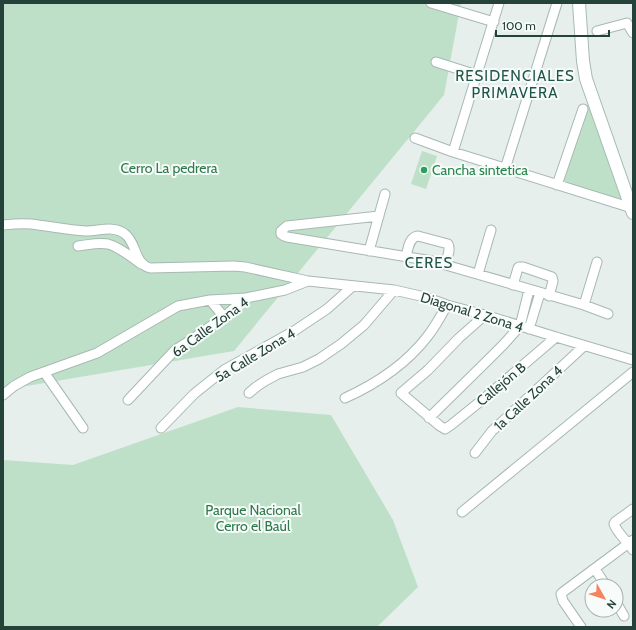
<svg xmlns="http://www.w3.org/2000/svg" width="636" height="630" viewBox="0 0 636 630" font-family="Cabin,sans-serif">
	<rect width="100%" height="100%" fill="#e6efeb"/>
	<path fill="#bfe0c8" d="M3,3H461L444,95L234,351L3,390Z
		M588,102L624,199L614,198L563,182Z
		M422,151L437,156L426,189L411,184Z
		M238,407L331,415L393,520L418,587L377,627H3V460L73,465Z"/>
	<g fill="none" stroke-linecap="round" stroke-linejoin="round">
		<g stroke="#a8b8b2" stroke-width="11">
			<path id="street" d="M431,3L494,22
				M597,31L627,23L633,33
				M436,62L477,75
				M415,138L453,152L632,208
				M453,152L499,3
				M505,169L557,3
				M557,185L583,109
				M379,216L287,226L281,231V234L284,236L287,237L432,261L584,305L608,314
				M3,225C12,224 22,223 31,224C49,226 68,230 86,231C99,231 114,225 125,234C137,243 134,264 150,268L234,266L245,267L308,281L394,290L425,297L447,305L485,315L556,337L633,360
				M78,246C88,245 98,242 108,244C119,247 132,257 141,264
				M369,251L385,194
				M406,257C408,249 409,237 418,236L448,244C451,250 447,258 445,264
				M478,274L491,230
				M513,285L518,268L519,267H523L552,277L553,281L549,296
				M210,300L224,317
				M584,305L597,262
				M485,315L459,338L428,370L401,393L440,426L445,429L451,425L487,396L556,337
				M529,329L540,293
				M44,372L83,428
				M249,393L256,387L265,381L278,374L303,367L319,359L341,344L364,325L394,290
				M3,395L14,386L30,377L44,372L97,353L178,306L210,300L246,298
				M345,398C376,384 406,364 427,337C435,327 441,316 447,305
				M128,400L175,350L194,338L224,317L246,298L285,290L308,281
				M429,418L488,360L504,344L520,326L529,290
				M161,428L194,394L224,370L294,331L327,309L353,286
				M475,453L492,431L584,346
				M633,509L615,522L614,524C617,533 628,542 633,550
				M462,512L633,372
				M595,569L606,586
				M616,602L624,616
				M581,627L563,601L561,594L563,592L633,540"/>
		</g>
		<g stroke="#a4bbb3" stroke-width="14">
			<path id="secondary" d="M579,3L583,61L586,79L633,213"/>
		</g>
		<use href="#street" stroke="#fff" stroke-width="9"/>
		<use href="#secondary" stroke="#fff" stroke-width="12"/>
	</g>
	<circle fill="#2e9e5b" stroke="#f7fbf9" stroke-width="1.5" cx="424" cy="170" r="4"/>
	<g text-anchor="middle" dominant-baseline="central" stroke-width="4" stroke-linejoin="round" paint-order="stroke">
		<g font-size="14" fill="#2d7a4b" stroke="#f7fbf9">
			<text x="169" y="168">Cerro La pedrera</text>
			<text x="253" y="510">Parque Nacional<tspan x="253" dy="16">Cerro el Baúl</tspan></text>
		</g>
		<g font-size="14" fill="#27864d" stroke="#f7fbf9" text-anchor="start">
			<text x="432" y="170">Cancha sintetica</text>
		</g>
		<g font-size="14" fill="#24423a" stroke="#f7fbf9">
			<text transform="translate(472 312) rotate(17)">Diagonal 2 Zona 4</text>
			<text transform="translate(210 327) rotate(-36)">6a Calle Zona 4</text>
			<text transform="translate(255 355) rotate(-31)">5a Calle Zona 4</text>
			<text transform="translate(501 384) rotate(-40)">Callejón B</text>
			<text transform="translate(528 398) rotate(-43)">1a Calle Zona 4</text>
		</g>
		<g font-size="15" letter-spacing="1" fill="#1f5548" stroke="#f7fbf9">
			<text x="515" y="76">RESIDENCIALES<tspan x="515" dy="17">PRIMAVERA</tspan></text>
			<text x="429" y="263">CERES</text>
		</g>
	</g>
	<rect width="636" height="630" fill="none" stroke="#24423a" stroke-width="8"/>
	<g transform="translate(604 598) rotate(129)"><circle r="19" fill="#f7fbf9" stroke="#a3b1ad"/>
	<path d="M0-3L7 15L0 10L-7 15Z" fill="#f4845f"/>
	<text y="-6" font-size="11" font-weight="bold" text-anchor="middle" fill="#24423a">N</text>
	</g>
	<path d="M496 30v6h113v-6" fill="none" stroke="#24423a" stroke-width="2"/>
	<text x="502" y="30" font-size="12" fill="#24423a" stroke="#f7fbf9" stroke-width="3" paint-order="stroke">100 m</text>
</svg>
